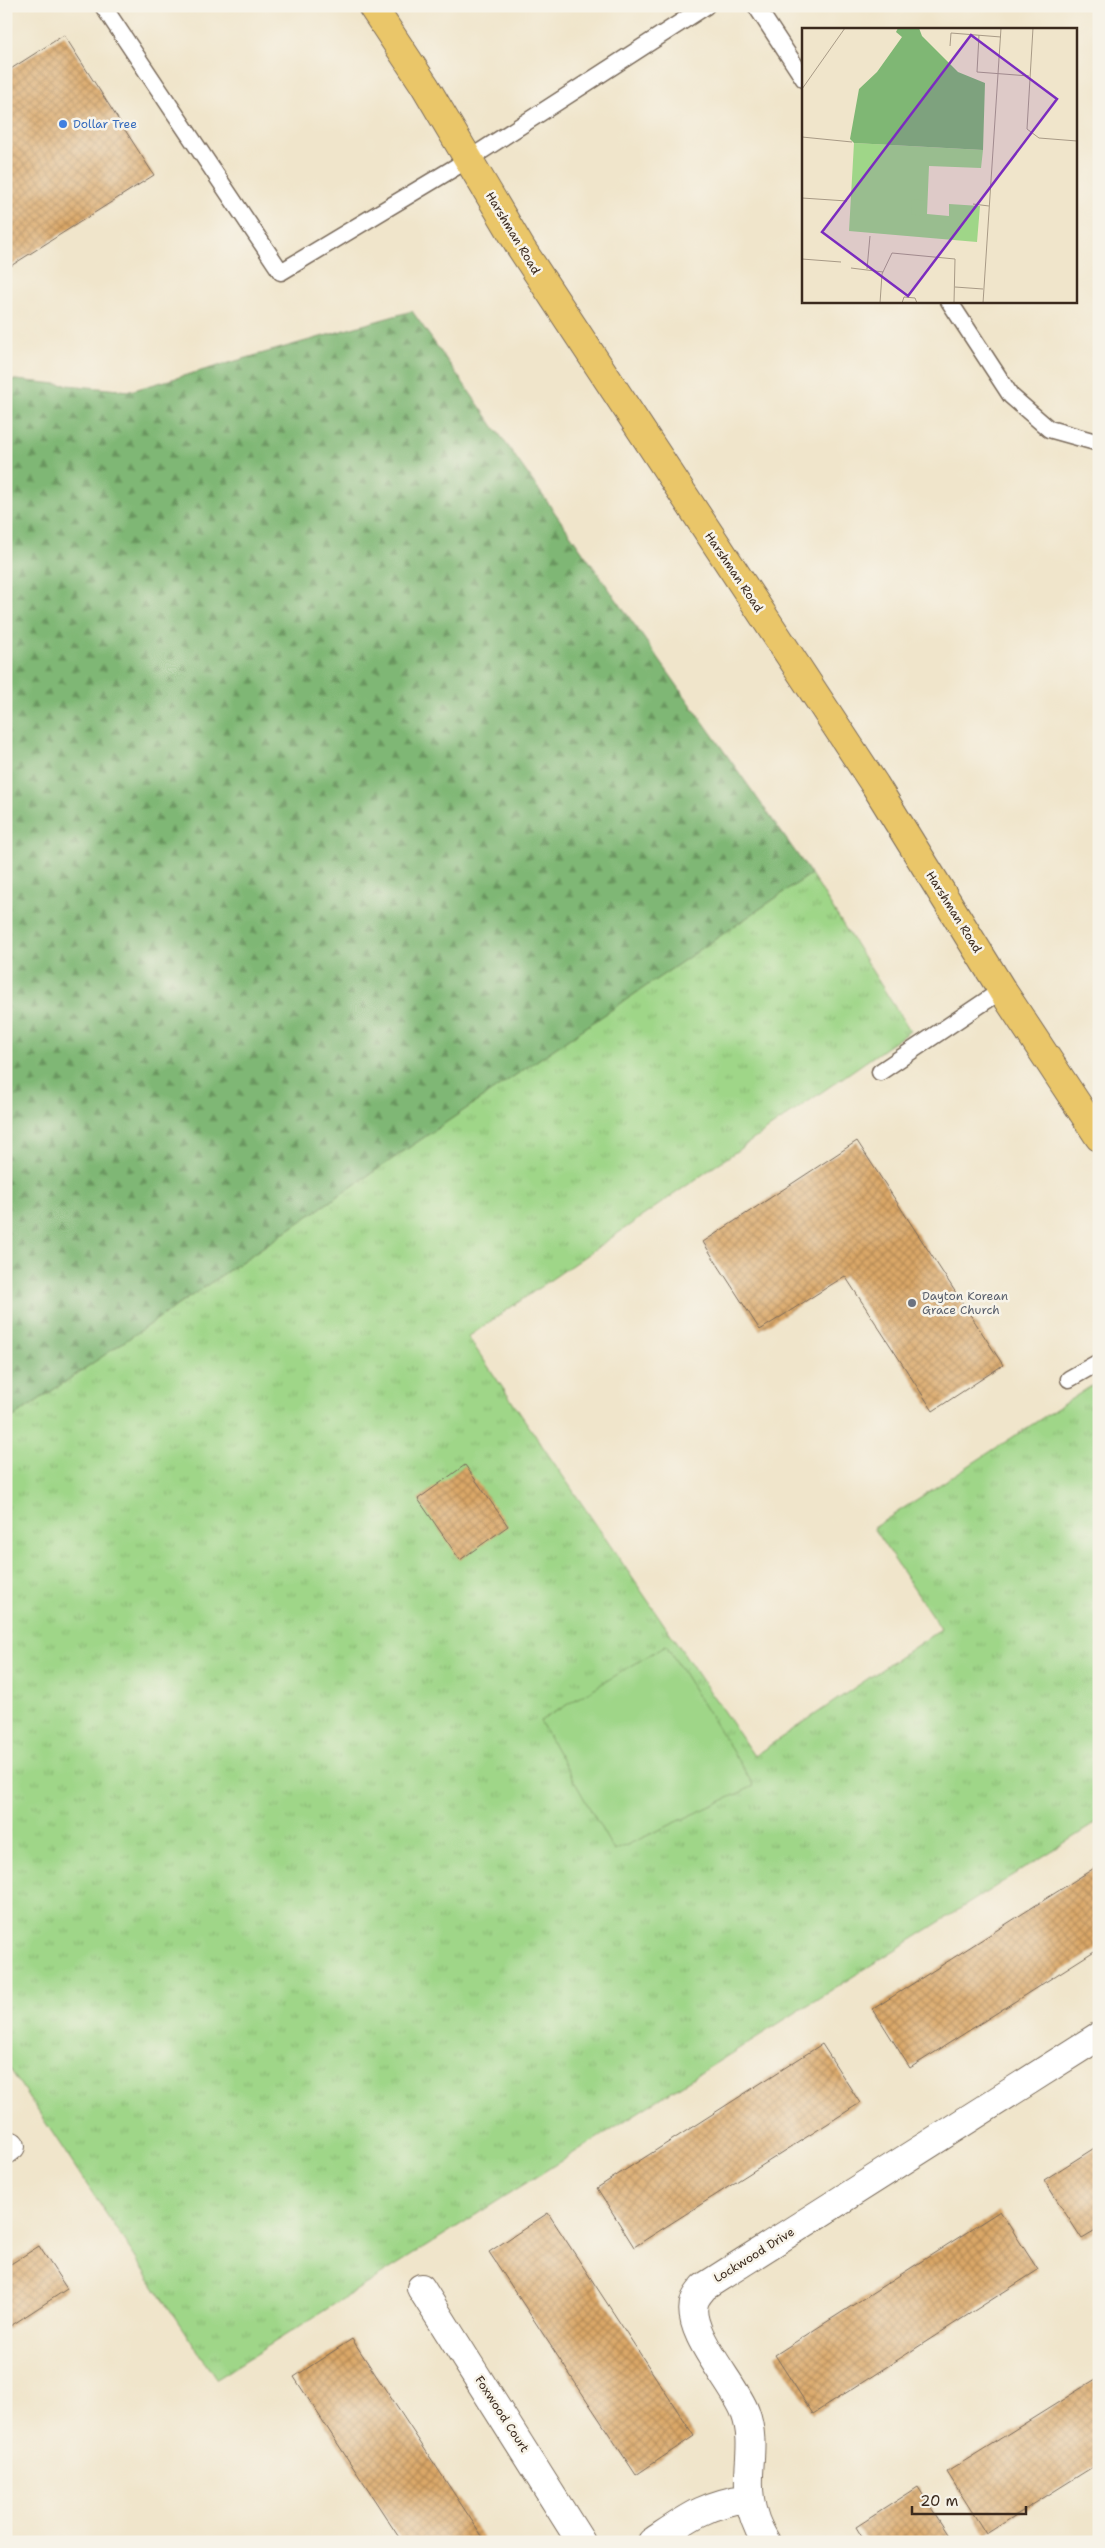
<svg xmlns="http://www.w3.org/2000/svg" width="1105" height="2548" viewBox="0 0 1105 2548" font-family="'Shantell Sans',sans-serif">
	<defs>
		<pattern id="grass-tufts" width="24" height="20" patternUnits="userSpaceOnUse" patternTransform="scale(1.25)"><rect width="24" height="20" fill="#9fd688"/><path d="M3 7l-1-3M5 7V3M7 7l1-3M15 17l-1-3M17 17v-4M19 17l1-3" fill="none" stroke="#8ab875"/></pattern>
		<pattern id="forest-firs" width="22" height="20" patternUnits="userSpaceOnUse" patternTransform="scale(1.25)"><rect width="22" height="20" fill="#7fb774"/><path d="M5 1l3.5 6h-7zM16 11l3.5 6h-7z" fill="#69955f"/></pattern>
		<pattern id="building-cross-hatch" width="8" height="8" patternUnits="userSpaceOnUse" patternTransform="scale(1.25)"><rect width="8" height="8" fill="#daa767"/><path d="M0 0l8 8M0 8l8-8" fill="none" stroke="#b28854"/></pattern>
	</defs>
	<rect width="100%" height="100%" fill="#f7f3e8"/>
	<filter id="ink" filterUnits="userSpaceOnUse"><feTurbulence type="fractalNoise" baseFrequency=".02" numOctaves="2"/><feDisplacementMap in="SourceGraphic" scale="10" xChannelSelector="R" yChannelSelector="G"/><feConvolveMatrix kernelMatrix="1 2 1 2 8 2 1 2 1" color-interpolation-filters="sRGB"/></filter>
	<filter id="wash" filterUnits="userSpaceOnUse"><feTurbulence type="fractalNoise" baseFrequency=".0096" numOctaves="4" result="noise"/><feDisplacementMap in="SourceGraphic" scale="20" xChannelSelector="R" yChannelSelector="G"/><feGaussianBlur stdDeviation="1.12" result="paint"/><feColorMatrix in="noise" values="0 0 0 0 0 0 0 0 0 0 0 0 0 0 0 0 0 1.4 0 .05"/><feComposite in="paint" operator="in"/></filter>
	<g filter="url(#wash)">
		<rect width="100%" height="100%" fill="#f0e5cb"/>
		<path fill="url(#grass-tufts)" stroke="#6d8053" d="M811,874L910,1031L468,1337L754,1756L941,1629L873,1528L1099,1381V1821L216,2379L6,2063V1422Z"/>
		<path fill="url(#forest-firs)" stroke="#5d7049" d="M412,311L811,874L6,1422V379L130,391Z"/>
		<path fill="#9fd688" stroke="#6d8053" d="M666,1645L754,1786L614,1851L540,1721Z"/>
		<g id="blocks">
			<path fill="url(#building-cross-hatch)" d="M64,35L154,175L6,269V72Z
				M857,1141L1003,1365L933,1411L845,1276L760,1330L703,1242Z
				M465,1465L508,1526L460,1560L418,1499Z
				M1099,1865V1948L910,2068L873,2009Z
				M822,2044L860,2103L634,2247L597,2188Z
				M1099,2145V2229L1082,2239L1044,2180Z
				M1000,2211L1038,2270L813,2414L775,2355Z
				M548,2213L694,2436L636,2475L489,2252Z
				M39,2246L67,2289L6,2329V2267Z
				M352,2339L486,2542H402L294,2377Z
				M1099,2377V2463L986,2534L947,2472Z
				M918,2487L953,2542H865L856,2527Z"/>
		</g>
	</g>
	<g filter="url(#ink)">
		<use href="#blocks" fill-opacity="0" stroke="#7a6b5b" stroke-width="1"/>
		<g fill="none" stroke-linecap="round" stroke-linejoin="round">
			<g stroke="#7a6b5b" stroke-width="19">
				<path id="lane" d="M103,6L281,272L469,159L706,6
					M756,6L804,79
					M949,301L1011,396L1049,429L1099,443
					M880,1072L1002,990
					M1069,1379L1099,1362"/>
			</g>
			<g stroke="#7a6b5b" stroke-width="30">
				<path id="street" d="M6,2150L11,2146
					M421,2288L581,2542
					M652,2542C688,2518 705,2504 749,2498
					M766,2542C758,2529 752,2515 750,2499C745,2469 757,2445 745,2412C735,2384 683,2330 695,2300C697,2295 701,2291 704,2287L1099,2036"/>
			</g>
			<g stroke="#7a6b5b" stroke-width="30">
				<path id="primary" d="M372,6L425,86L521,248L875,785L1002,990L1099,1137"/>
			</g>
			<use href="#lane" stroke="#fff" stroke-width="16"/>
			<use href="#street" stroke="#fff" stroke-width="28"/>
			<use href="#primary" stroke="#eac669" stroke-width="28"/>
		</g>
	</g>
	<circle fill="#3f7fe0" stroke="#f7f3e8" stroke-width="2" cx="63" cy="124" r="5"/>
	<circle fill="#6b7280" stroke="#f7f3e8" stroke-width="2" cx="912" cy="1303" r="5"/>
	<g text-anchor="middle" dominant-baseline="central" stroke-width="5" stroke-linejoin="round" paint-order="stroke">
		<g font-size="12" fill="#366cbe" stroke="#f7f3e8" text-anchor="start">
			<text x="73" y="124">Dollar Tree</text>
		</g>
		<g font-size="12" fill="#3b2a1e" stroke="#f7f3e8">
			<text transform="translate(513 233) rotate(59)">Harshman Road</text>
			<text transform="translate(734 572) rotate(56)">Harshman Road</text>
			<text transform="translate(954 912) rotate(58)">Harshman Road</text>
			<text transform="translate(754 2255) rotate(-32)">Lockwood Drive</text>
			<text transform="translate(502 2414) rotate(57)">Foxwood Court</text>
		</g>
		<g font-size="12" fill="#5b616d" stroke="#f7f3e8" text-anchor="start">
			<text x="922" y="1296">Dayton Korean<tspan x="922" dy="14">Grace Church</tspan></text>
		</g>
	</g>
	<g transform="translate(802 28)">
		<rect width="275" height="275" fill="#f0e5cb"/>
		<path d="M52,115L181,122L179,140L127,138L125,186L147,188V176L178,178L175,214L47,203Z" fill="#9fd688"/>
		<path d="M96,0H117L120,8L156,44L183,55L181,122L52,115L48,111L57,61L75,44L100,9L94,4Z" fill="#7fb774"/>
		<path d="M110,171L125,173L123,189L109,186Z" fill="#9fd688"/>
		<path fill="none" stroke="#a89a86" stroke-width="1" d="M231,0L225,101L237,110L275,113M177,7L175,44L227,48M148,18L149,5L199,9M0,61L43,0M0,109L50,114M0,170L45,173M171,176L187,178M0,231L39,234M49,240L81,244M65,241L68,208M153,259L181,261M78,275L80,246L90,225L153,231L152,275M100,275L102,269L113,270L115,275M181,275L199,0"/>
		<path fill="#7b2cbf" fill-opacity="0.15" stroke="#7b2cbf" stroke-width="2.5" d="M169,7L255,71L106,268L20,204Z"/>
		<rect width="275" height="275" fill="none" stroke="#3b2a1e" stroke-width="2.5"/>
	</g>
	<rect width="1105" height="2548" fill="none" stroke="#f7f3e8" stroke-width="25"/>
	<path d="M912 2506v8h114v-8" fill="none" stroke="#3b2a1e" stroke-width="2.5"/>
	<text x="920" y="2506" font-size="15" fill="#3b2a1e" stroke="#f7f3e8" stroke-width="4" paint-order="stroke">20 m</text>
</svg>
